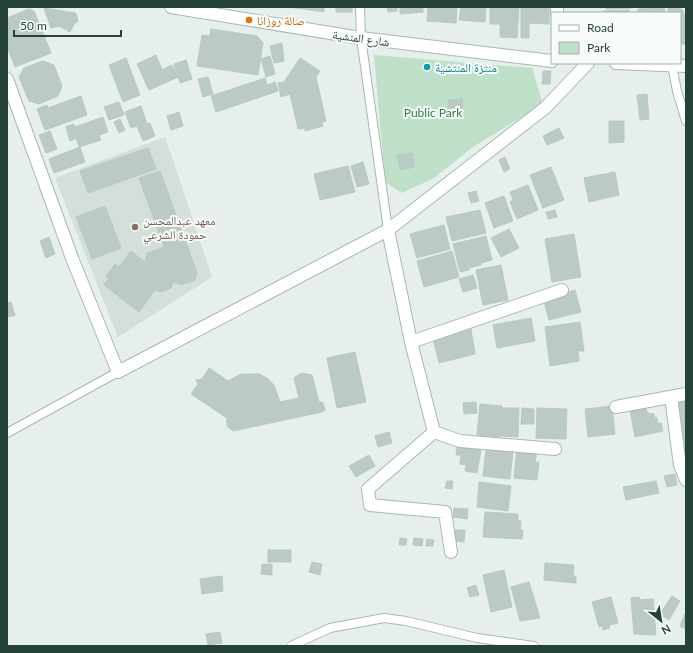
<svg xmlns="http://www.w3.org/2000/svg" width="693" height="653" viewBox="0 0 693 653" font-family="Lato,'Noto Naskh Arabic',sans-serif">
	<rect width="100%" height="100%" fill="#e6efeb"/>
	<path fill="#d4dfda" d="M165,137L212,277L118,337L55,178Z"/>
	<path fill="#bfe0c8" d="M374,55L532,68L543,104L473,147L434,178L402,193L385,182Z"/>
	<path fill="#bbcac4" stroke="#b8c9c2" d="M289,7H324V12Z
		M336,7H352V12H336Z
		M387,7H397V11L388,12Z
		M400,7H423V12L400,14Z
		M428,7H457L456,23L427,21Z
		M461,7H486L485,22L459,20Z
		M490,7H519L517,38L500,37V24H490Z
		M521,7H549V24L529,23V38H521Z
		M606,7H632V8L606,9Z
		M664,7L665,13H638V9Z
		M668,7H680L681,10H683L684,15H686V44H680V13H668Z
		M44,8L76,13L78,21L74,24L70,32L59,26L51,28Z
		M29,9L34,11L51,53L15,67L7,47V18Z
		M629,10V13H603V11Z
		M211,29L257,36L263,43L258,75L197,66L202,35L210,36Z
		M282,43L284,61L274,63L270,46Z
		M156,55L162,70L172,65L178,77L149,90L137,64Z
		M270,56L275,74L266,77L261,59Z
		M126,58L140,95L123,102L109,65Z
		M300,58L320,71L316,77L326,121L322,122L323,126L305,131V128L298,129L290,94L281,97L278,83L284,82Z
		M186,60L192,79L180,83L174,64Z
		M43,61L54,65L62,86L58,96L39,104L29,101L19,77L24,68Z
		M543,71H551L550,84H542Z
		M208,77L213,94L203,97L198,79Z
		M265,78L267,85L275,82L278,91L216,112L211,96Z
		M647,94L649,119L640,120L637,95Z
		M81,96L87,115L45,130L37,109L47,105L48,108Z
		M462,99L463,111H448V100Z
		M119,102L124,115L109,120L104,107Z
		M141,106L147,124L150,123L155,136L143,141L137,126L131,128L125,112Z
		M179,112L183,126L171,130L167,116Z
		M103,117L108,132L99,135L101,140L79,147L76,138L70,141L66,127L74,124L75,127Z
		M120,119L125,130L119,133L114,122Z
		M609,121H624V142L609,143Z
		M559,128L564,138L547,145L543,136Z
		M50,131L57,149L46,153L39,135Z
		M80,147L85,162L54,173L49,159Z
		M148,148L156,169L88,193L80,171Z
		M412,153L415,167L400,170L397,155Z
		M505,157L510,169L504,172L499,160Z
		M363,162L369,184L357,187L351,166Z
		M348,166L355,192L320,200L314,174Z
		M551,167L564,200L543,208L530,175Z
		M160,171L197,273L195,280L181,285L173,282L171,288L161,292L155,290L139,312L104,285L109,278L106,276L115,264L119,267L131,251L145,262L147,253L164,247L139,178Z
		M615,172L619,195L589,202L584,178Z
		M528,185L538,210L517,219L510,202L513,200L510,192Z
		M476,191L479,201L471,203L468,193Z
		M504,196L513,221L494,228L485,203Z
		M105,206L121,248L92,259L76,217Z
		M480,210L486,233L452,241L446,217Z
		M555,210L557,217L548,219L546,212Z
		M444,225L450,249L417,258L410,234Z
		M509,229L519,248L501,257L491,238Z
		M574,234L581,277L552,282L545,239Z
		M486,236L492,260L481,263V265L469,268V270L460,272L453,244Z
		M49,237L55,254L46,258L40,241Z
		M452,251L459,277L424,287L417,261Z
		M501,265L508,300L483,305L476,270Z
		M473,275L477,288L463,292L459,279Z
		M575,290L581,312L549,320L544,301Z
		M11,302L15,315L9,317L7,303Z
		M531,318L535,341L497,348L493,325Z
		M580,322L584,351H578L579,361L550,366L545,327Z
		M471,329L475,354L439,363L433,338Z
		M355,352L366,402L337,408L327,358Z
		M209,368L228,381L241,374H259L267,378L274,385L280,402L299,398L294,378L298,375L303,373L312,375L319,402L323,403L325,410L322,412L233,431L227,426V418L191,394L198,384L196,380L202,379Z
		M686,401V455H684L677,402Z
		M476,402L477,413L464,414L463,403Z
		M480,404L502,406L500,437L477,435Z
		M612,406L615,434L588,437L585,409Z
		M646,407L647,413L654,414L655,418H657L658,424L661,423L663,431L635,437L630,410Z
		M503,408H519L518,437L501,436Z
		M522,408L534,409V424H521Z
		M537,408L567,409L566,439L536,438Z
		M389,432L392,443L378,447L375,436Z
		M457,447L481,450L477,473L465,471L466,465L460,464L461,455H456Z
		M517,447L537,450L535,462H539L537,480L514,478Z
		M486,449L513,452L510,479L483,476Z
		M369,455L375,466L356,477L349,466Z
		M675,474L677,485L667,487L664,476Z
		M447,481H453L452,489L445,488Z
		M656,481L659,493L626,500L623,487Z
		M479,482L511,486L508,511L477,507Z
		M454,508L468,509L467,519L453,517Z
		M485,512L518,514V521H521L520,530H523L522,539L483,537Z
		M454,530H465L464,542L453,541Z
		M400,538L407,539L406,545H399Z
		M414,538L423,539L422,546L413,545Z
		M427,539L434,540L433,546H426Z
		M268,550H291V562H268Z
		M312,562L322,564L320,575L309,572Z
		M545,563L574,565L573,576H576V583L544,580Z
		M262,564H272V575L261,574Z
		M504,570L512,607L491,612L483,575Z
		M222,576L223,591L202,594L200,579Z
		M529,582L540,618L520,621L511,587Z
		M476,585L479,595L470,597L467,588Z
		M672,596L680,601L669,620L660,614Z
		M611,597L618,623L609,625L610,628L603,630L602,626L599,627L592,602Z
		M639,597L640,600L653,599L656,635L634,634L631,598Z
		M686,611V629L680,626Z
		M220,632L222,643L208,645L206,634Z"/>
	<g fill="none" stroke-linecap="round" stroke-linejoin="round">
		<g stroke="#a8b8b2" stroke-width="10">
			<path id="service" d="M360,7L361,38L388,230
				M672,66L677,91L686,121
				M7,433L118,372
				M291,646L330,628L384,618L406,621L477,638L534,646"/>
		</g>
		<g stroke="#a8b8b2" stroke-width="14">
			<path id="minor" d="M171,7L361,38L552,61
				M557,7V13
				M616,63L686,66
				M7,79L72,258L118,372L388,230L545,108L588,63
				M388,230L411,342L434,432L368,489L370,505L445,512L451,552
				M411,342L562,290
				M671,397L680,465L686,480
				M616,407L686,394
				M434,432L460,441L555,449"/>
		</g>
		<use href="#service" stroke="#fff" stroke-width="8"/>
		<use href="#minor" stroke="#fff" stroke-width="12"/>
	</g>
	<circle fill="#e8710a" stroke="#f7fbf9" stroke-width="1.5" cx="249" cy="20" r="4"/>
	<circle fill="#0f9aa8" stroke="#f7fbf9" stroke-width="1.5" cx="427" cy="67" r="4"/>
	<circle fill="#8d6e63" stroke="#f7fbf9" stroke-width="1.5" cx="135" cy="227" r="4"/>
	<g text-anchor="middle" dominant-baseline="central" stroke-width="4" stroke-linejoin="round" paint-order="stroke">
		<g font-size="12" fill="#c56008" stroke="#f7fbf9" text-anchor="start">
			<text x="257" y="20">صالة روزانا</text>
		</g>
		<g font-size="12" fill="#24423a" stroke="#f7fbf9">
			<text transform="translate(361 38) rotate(8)">شارع المنشية</text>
		</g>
		<g font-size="12" fill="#0d838f" stroke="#f7fbf9" text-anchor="start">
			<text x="435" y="67">منتزة المنتشية</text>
		</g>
		<g font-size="12" fill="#2d7a4b" stroke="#f7fbf9">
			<text x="433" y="112">Public Park</text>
		</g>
		<g font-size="12" fill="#785e54" stroke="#f7fbf9" text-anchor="start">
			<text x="143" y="220">معهد عبدالمحسن<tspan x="143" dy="14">حمودة الشرعي</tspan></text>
		</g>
	</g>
	<rect width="693" height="653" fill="none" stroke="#24423a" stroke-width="16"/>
	<rect x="551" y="12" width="130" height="52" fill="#f7fbf9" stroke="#a3b1ad"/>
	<rect x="559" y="25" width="20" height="6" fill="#ffffff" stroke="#a3b1ad"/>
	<text x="587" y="32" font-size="12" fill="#24423a">Road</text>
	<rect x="559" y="42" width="20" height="12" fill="#bfe0c8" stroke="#a3b1ad"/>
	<text x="587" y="52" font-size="12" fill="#24423a">Park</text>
	<g transform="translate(661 621) rotate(150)" stroke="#f7fbf9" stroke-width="3" paint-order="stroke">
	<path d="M0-3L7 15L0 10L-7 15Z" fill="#24423a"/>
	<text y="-6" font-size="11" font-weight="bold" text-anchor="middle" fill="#24423a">N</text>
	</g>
	<path d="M14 30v6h107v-6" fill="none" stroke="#24423a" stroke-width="2"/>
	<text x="20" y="30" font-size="12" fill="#24423a" stroke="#f7fbf9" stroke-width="3" paint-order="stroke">50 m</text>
</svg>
